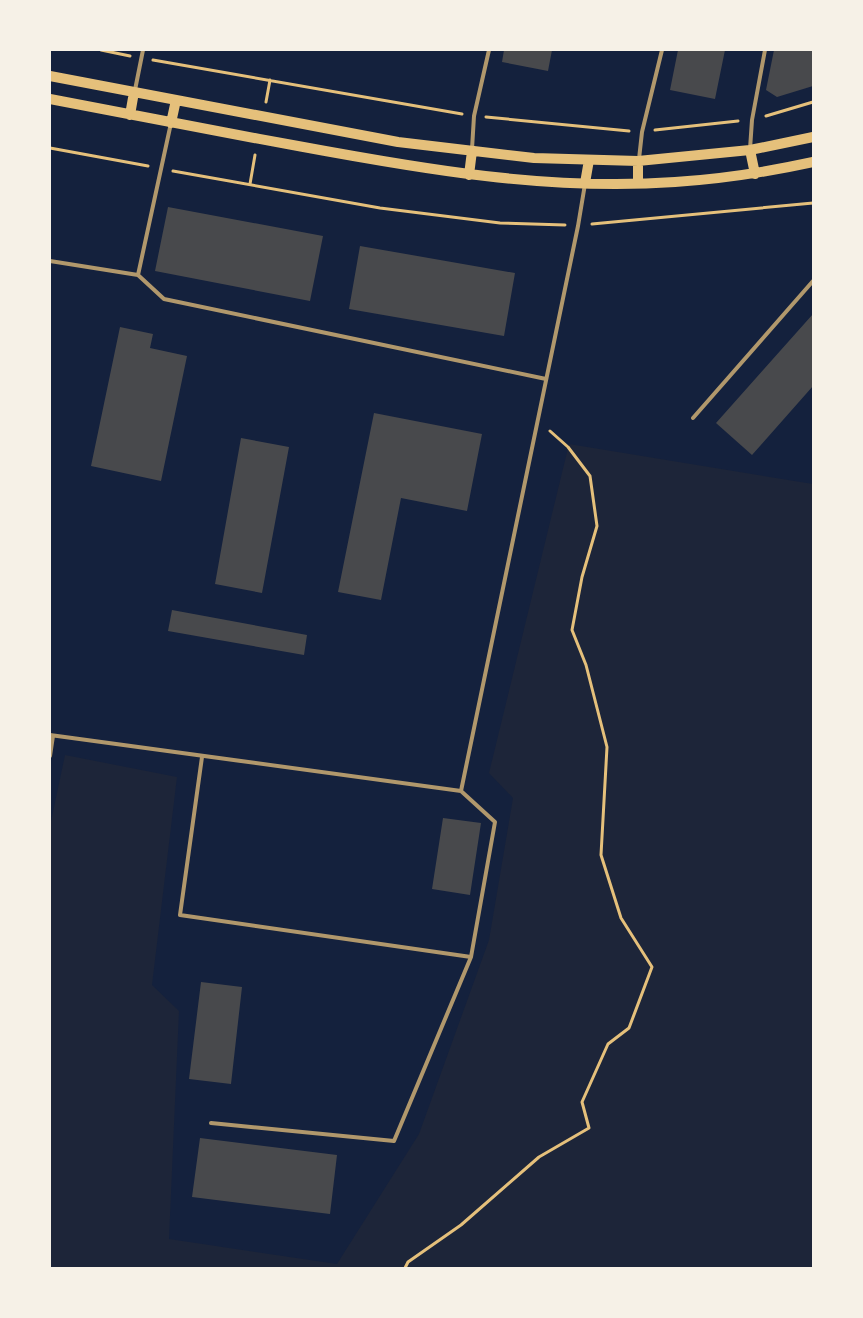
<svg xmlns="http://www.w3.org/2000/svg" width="863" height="1318" viewBox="0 0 863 1318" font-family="'Work Sans',sans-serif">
	<rect width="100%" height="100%" fill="#14213d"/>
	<path fill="#1d2539" d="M569,444L813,484V1268H50V826L65,755L177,777L152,985L179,1011L169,1239L337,1264L419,1134L489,940L513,798L489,773Z"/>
	<path fill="#48494c" d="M504,50H552L548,71L502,62Z
		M678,50H725L715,99L670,90Z
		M774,50H813V86L777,97L766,90Z
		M168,207L323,236L310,301L155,271Z
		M360,246L515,273L504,336L349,309Z
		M813,314V386L752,455L716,423Z
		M120,327L153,334L150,348L187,356L161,481L91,466Z
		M374,413L482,434L467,511L401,498L381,600L338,592Z
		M241,438L289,447L262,593L215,584Z
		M172,610L307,635L304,655L168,631Z
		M443,818L481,823L470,895L432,889Z
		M201,982L242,987L231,1084L189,1079Z
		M200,1138L337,1155L330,1214L192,1197Z"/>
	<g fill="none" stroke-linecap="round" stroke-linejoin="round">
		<path stroke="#e5c07b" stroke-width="3" d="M101,50L130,56
			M153,60L462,114
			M266,102L270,80
			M766,116L813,102
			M486,117L629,131
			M655,130L738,121
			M50,148L148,166
			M173,171L380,208L500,223L565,225
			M250,184L255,155
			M592,224L813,203
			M405,1268L408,1262L461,1225L539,1157L589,1128L582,1102L608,1044L629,1028L652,967L621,918L601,855L607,747L586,665L572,630L582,577L597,526L590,476L568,447L550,431"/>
		<path stroke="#b1986c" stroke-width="4" d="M135,90L143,50
			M472,149L474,116L489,50
			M750,149L752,120L765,50
			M639,159L642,132L662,50
			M50,261L138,275L164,299L546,379
			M138,275L171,123
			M693,418L813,281
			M50,735L461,791L495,822L471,957L180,915L202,757
			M50,756L53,736
			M461,791L578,226L585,184
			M211,1123L394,1141L471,957"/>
		<path stroke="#e5c07b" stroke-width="10" d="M50,76L398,142L534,158L638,161L750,150L813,137
			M50,99C132,115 215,131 298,146C422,169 548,191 675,182C722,179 767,172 813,162
			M130,115L134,92
			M171,123L176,100
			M750,150L755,174
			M469,175L472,151
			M585,183L589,160
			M638,183V161"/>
	</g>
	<rect width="863" height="1318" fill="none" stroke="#f6f1e7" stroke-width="102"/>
</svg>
